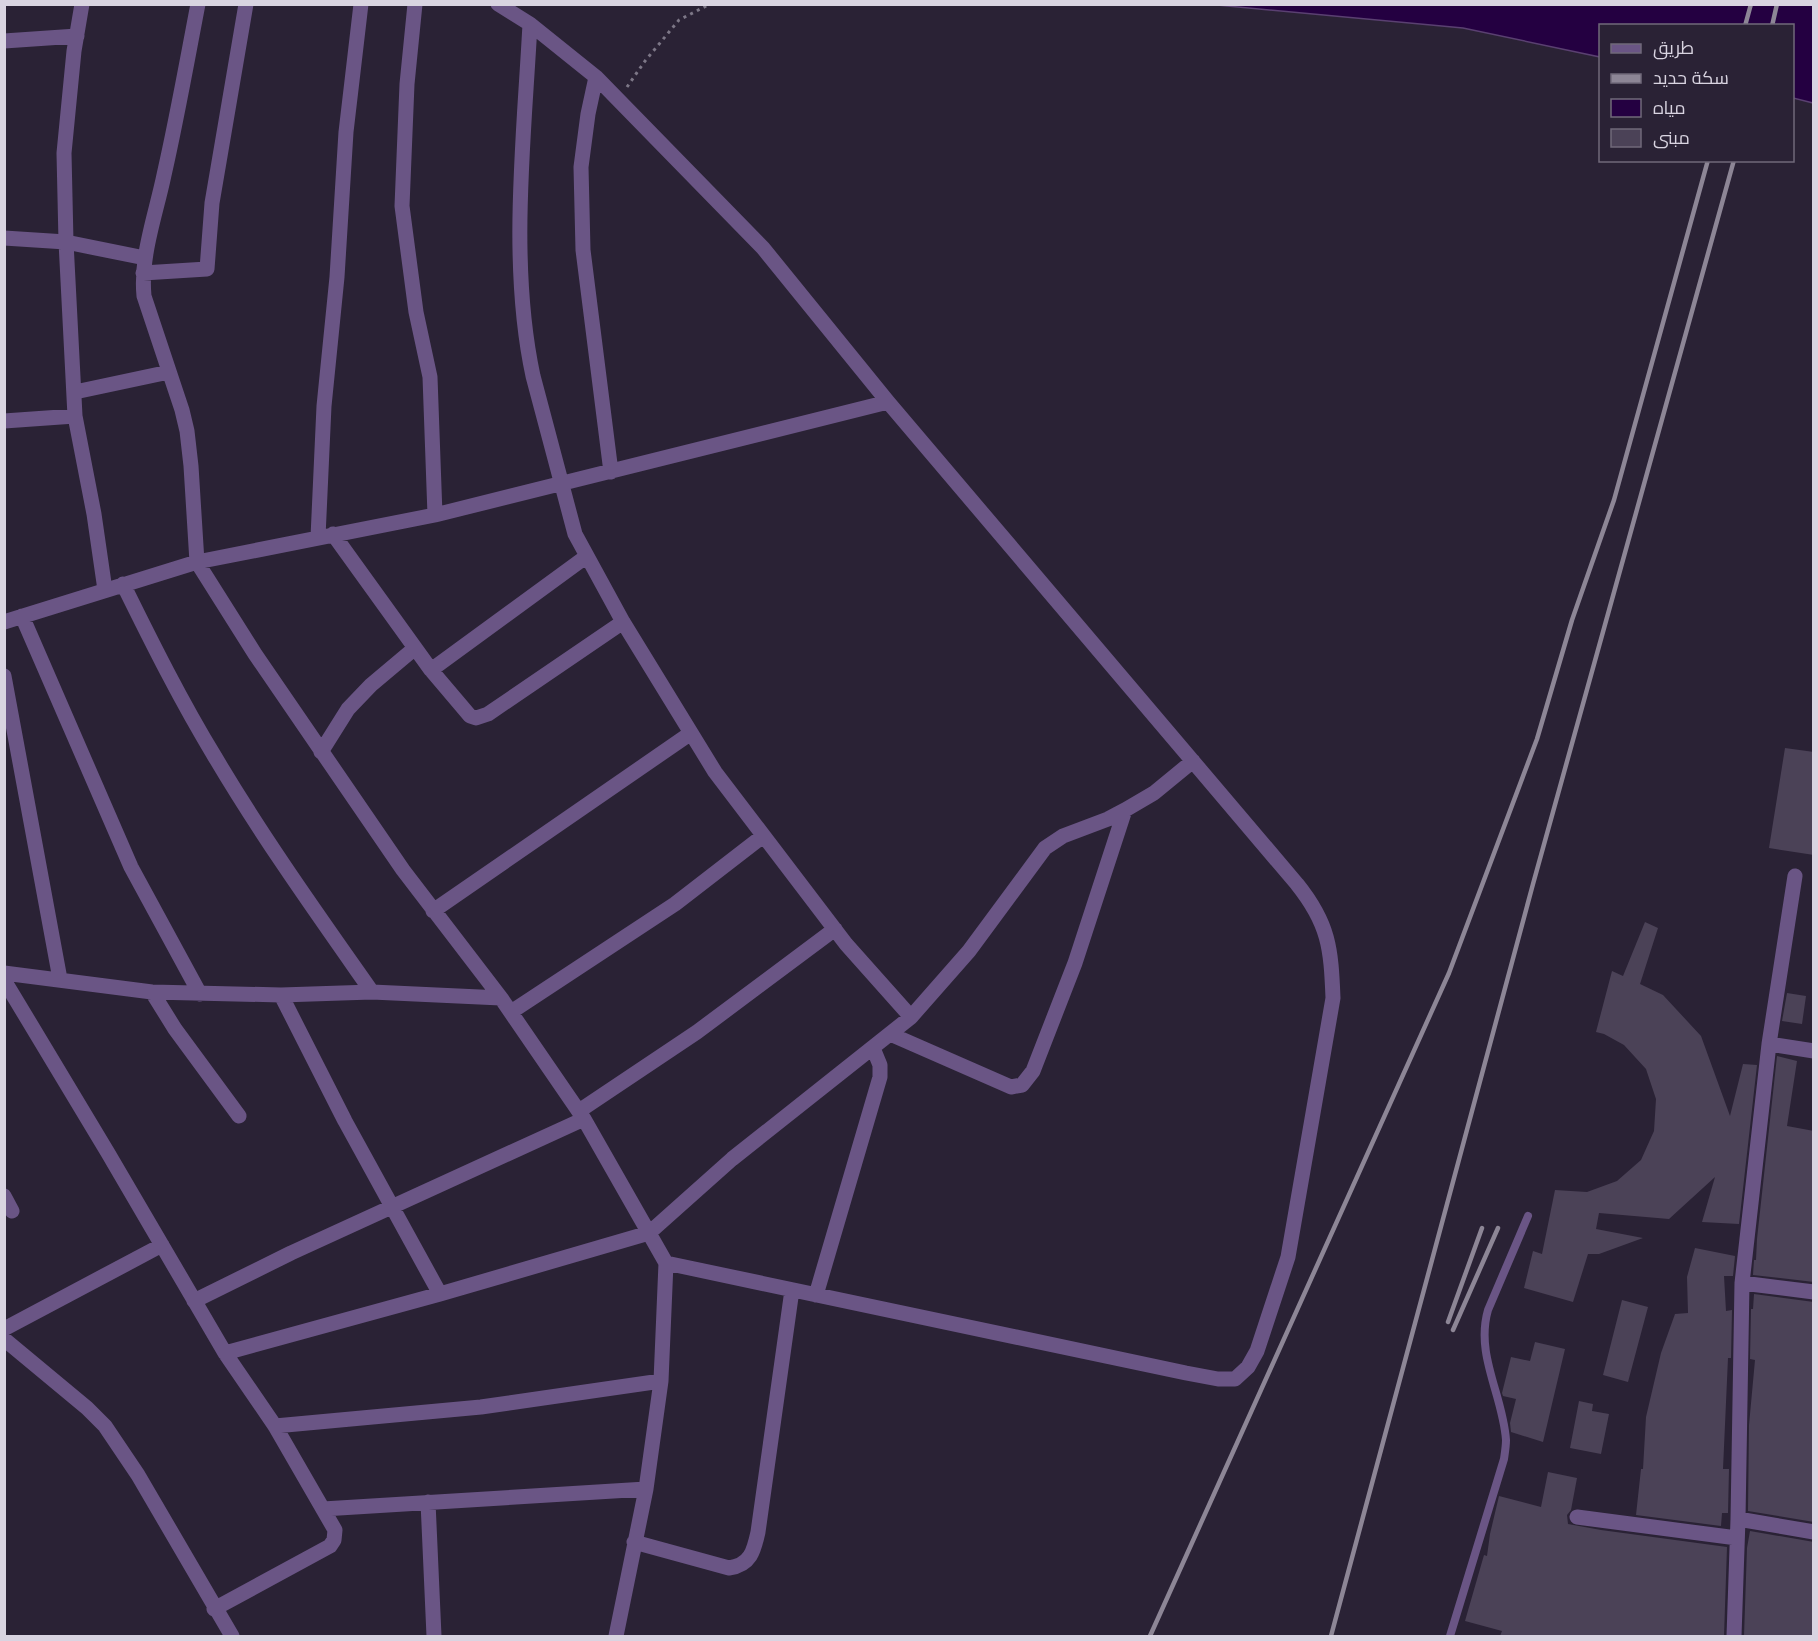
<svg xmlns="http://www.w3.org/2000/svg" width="1818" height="1641" viewBox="0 0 1818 1641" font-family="'Nunito Sans',Cairo,sans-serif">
	<rect width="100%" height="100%" fill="#2a2235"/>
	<path fill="#240041" stroke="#5a4071" stroke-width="1.5" d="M1217,5H1813V103L1793,98L1792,26H1600V57L1463,28Z"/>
	<path fill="#4b4257" d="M1785,748L1814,752V855L1769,848Z
		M1645,922L1658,928L1640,984L1663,995L1701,1036L1730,1116L1743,1064L1757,1065L1739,1224L1702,1222L1715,1177L1669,1219L1599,1213L1596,1229L1643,1238L1599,1254H1588L1573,1302L1524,1288L1533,1251L1542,1254L1555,1190L1587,1192L1617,1181L1641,1160L1654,1131L1656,1099L1646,1069L1624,1045L1604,1034L1596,1032L1612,971L1623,976Z
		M1787,993L1806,996L1802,1024L1782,1021Z
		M1777,1056L1797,1061L1787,1126L1814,1131V1282L1753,1275L1754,1260H1756L1757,1239Z
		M1695,1248L1735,1256L1733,1276H1724L1726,1311L1732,1310L1731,1358H1728L1723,1469H1729L1728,1513H1722L1721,1526L1636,1515L1641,1469H1643L1646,1417L1661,1353L1675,1314L1688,1313L1687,1277Z
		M1754,1294L1814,1302L1812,1410H1814V1522L1748,1511L1749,1425L1755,1360L1750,1359L1751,1309H1753Z
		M1622,1300L1648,1307L1628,1382L1603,1375Z
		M1535,1342L1565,1349L1543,1442L1511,1432L1510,1423L1516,1399L1503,1396L1502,1393L1511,1357L1530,1361Z
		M1579,1401L1593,1404L1592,1411L1609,1414L1601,1454L1570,1448Z
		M1548,1472L1577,1478L1571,1510L1567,1515L1568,1524L1601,1530L1727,1547L1724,1636H1500L1502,1631L1465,1621L1484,1555L1487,1556L1490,1534L1499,1496L1541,1507Z
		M1750,1531L1814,1542V1636H1744L1747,1548Z"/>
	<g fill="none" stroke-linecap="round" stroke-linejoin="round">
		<path stroke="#7d7787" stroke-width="3" stroke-dasharray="3 4.5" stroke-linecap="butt" d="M627,87L645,61L679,20L710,4"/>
		<path stroke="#6a5585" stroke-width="8" d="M1450,1636L1504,1459C1505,1452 1506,1446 1506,1440C1503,1395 1475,1355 1488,1310L1528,1216"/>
		<path stroke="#6a5585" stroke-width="15" d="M82,4L74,51L64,153L66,242L75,416L94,514L105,590
			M198,4C187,61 177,118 164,175C156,214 140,256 144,296L182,410L187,431L191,466L197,562L255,654L403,870L501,998
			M415,4L407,84L402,206L416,312L430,377L435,515
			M498,4L530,24L596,77L763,248L888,402L1297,884C1329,924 1331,948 1333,998L1288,1257L1257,1351L1248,1367L1235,1379H1218L1186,1373L666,1263
			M4,41L77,36
			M596,77L588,114L581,167L583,250L611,472
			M4,238L66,242L145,258
			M143,273L207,269L212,203L246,4
			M75,392L169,372
			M4,421L75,416
			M333,534L431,670L470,716L476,718L488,714L623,622
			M318,537L324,406L337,277L346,132L361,4
			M123,584C152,643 181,701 215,757C263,838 318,915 372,992
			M22,616L131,867L200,994
			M4,622L197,562L435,515L888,402
			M431,670L587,556
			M4,676L60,979
			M321,752L348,709L371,685L415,648
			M433,911L691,733
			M4,973L152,992L281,995L372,992L501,998L584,1119L666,1263L661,1381L646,1489L616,1636
			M4,980L108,1153L225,1353L275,1426L335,1530L334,1540L330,1546L214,1609
			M152,992L175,1029L239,1116
			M281,995L345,1121L440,1294
			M511,1012L675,904L763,836
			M911,1017L969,951L1045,848L1063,836L1108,819L1125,810L1154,793L1193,761
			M890,1034L1011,1087L1022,1085L1033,1071L1075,963L1125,810
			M1769,1044L1814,1051
			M579,1111L697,1032L835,929
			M4,1196L12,1211
			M1742,1283L1814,1292
			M816,1295L880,1077V1065L873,1048
			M194,1301L291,1253L584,1119
			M4,1329L162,1245
			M4,1339L87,1408L105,1426L138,1475L232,1636
			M225,1353L440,1294L649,1233L732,1159L911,1017L846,944L715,772L623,622L575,534L533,376C509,264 524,138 530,24
			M275,1426L481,1407L661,1381
			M428,1502L434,1636
			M323,1509L646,1489
			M1577,1517L1737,1538
			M1738,1519L1814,1532
			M634,1542L729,1568C751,1565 754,1550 758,1532L792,1290
			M1734,1636L1738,1519L1742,1283L1769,1044L1795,876"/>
		<path stroke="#8d8696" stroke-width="4.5" d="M1745,26L1751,4
			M1772,26L1777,4
			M1448,1322L1482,1228
			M1453,1330L1498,1228
			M1150,1636L1449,973L1537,739L1572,620L1614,500L1708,160
			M1331,1636L1533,884L1734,160"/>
	</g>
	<rect width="1818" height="1641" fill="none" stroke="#d9d4e1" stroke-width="12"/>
	<rect x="1599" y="24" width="195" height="138" fill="#2a2235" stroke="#70697a" stroke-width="1.5"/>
	<rect x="1611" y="44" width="30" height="9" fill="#6a5585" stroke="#70697a" stroke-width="1.5"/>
	<text x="1653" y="54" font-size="18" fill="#d9d4e1">طريق</text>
	<rect x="1611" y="74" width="30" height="9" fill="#8d8696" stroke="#70697a" stroke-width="1.5"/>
	<text x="1653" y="84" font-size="18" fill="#d9d4e1">سكة حديد</text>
	<rect x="1611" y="99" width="30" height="18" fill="#240041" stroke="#70697a" stroke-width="1.5"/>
	<text x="1653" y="114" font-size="18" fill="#d9d4e1">مياه</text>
	<rect x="1611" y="129" width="30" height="18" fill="#4b4257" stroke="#70697a" stroke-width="1.5"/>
	<text x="1653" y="144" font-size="18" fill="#d9d4e1">مبنى</text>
</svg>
